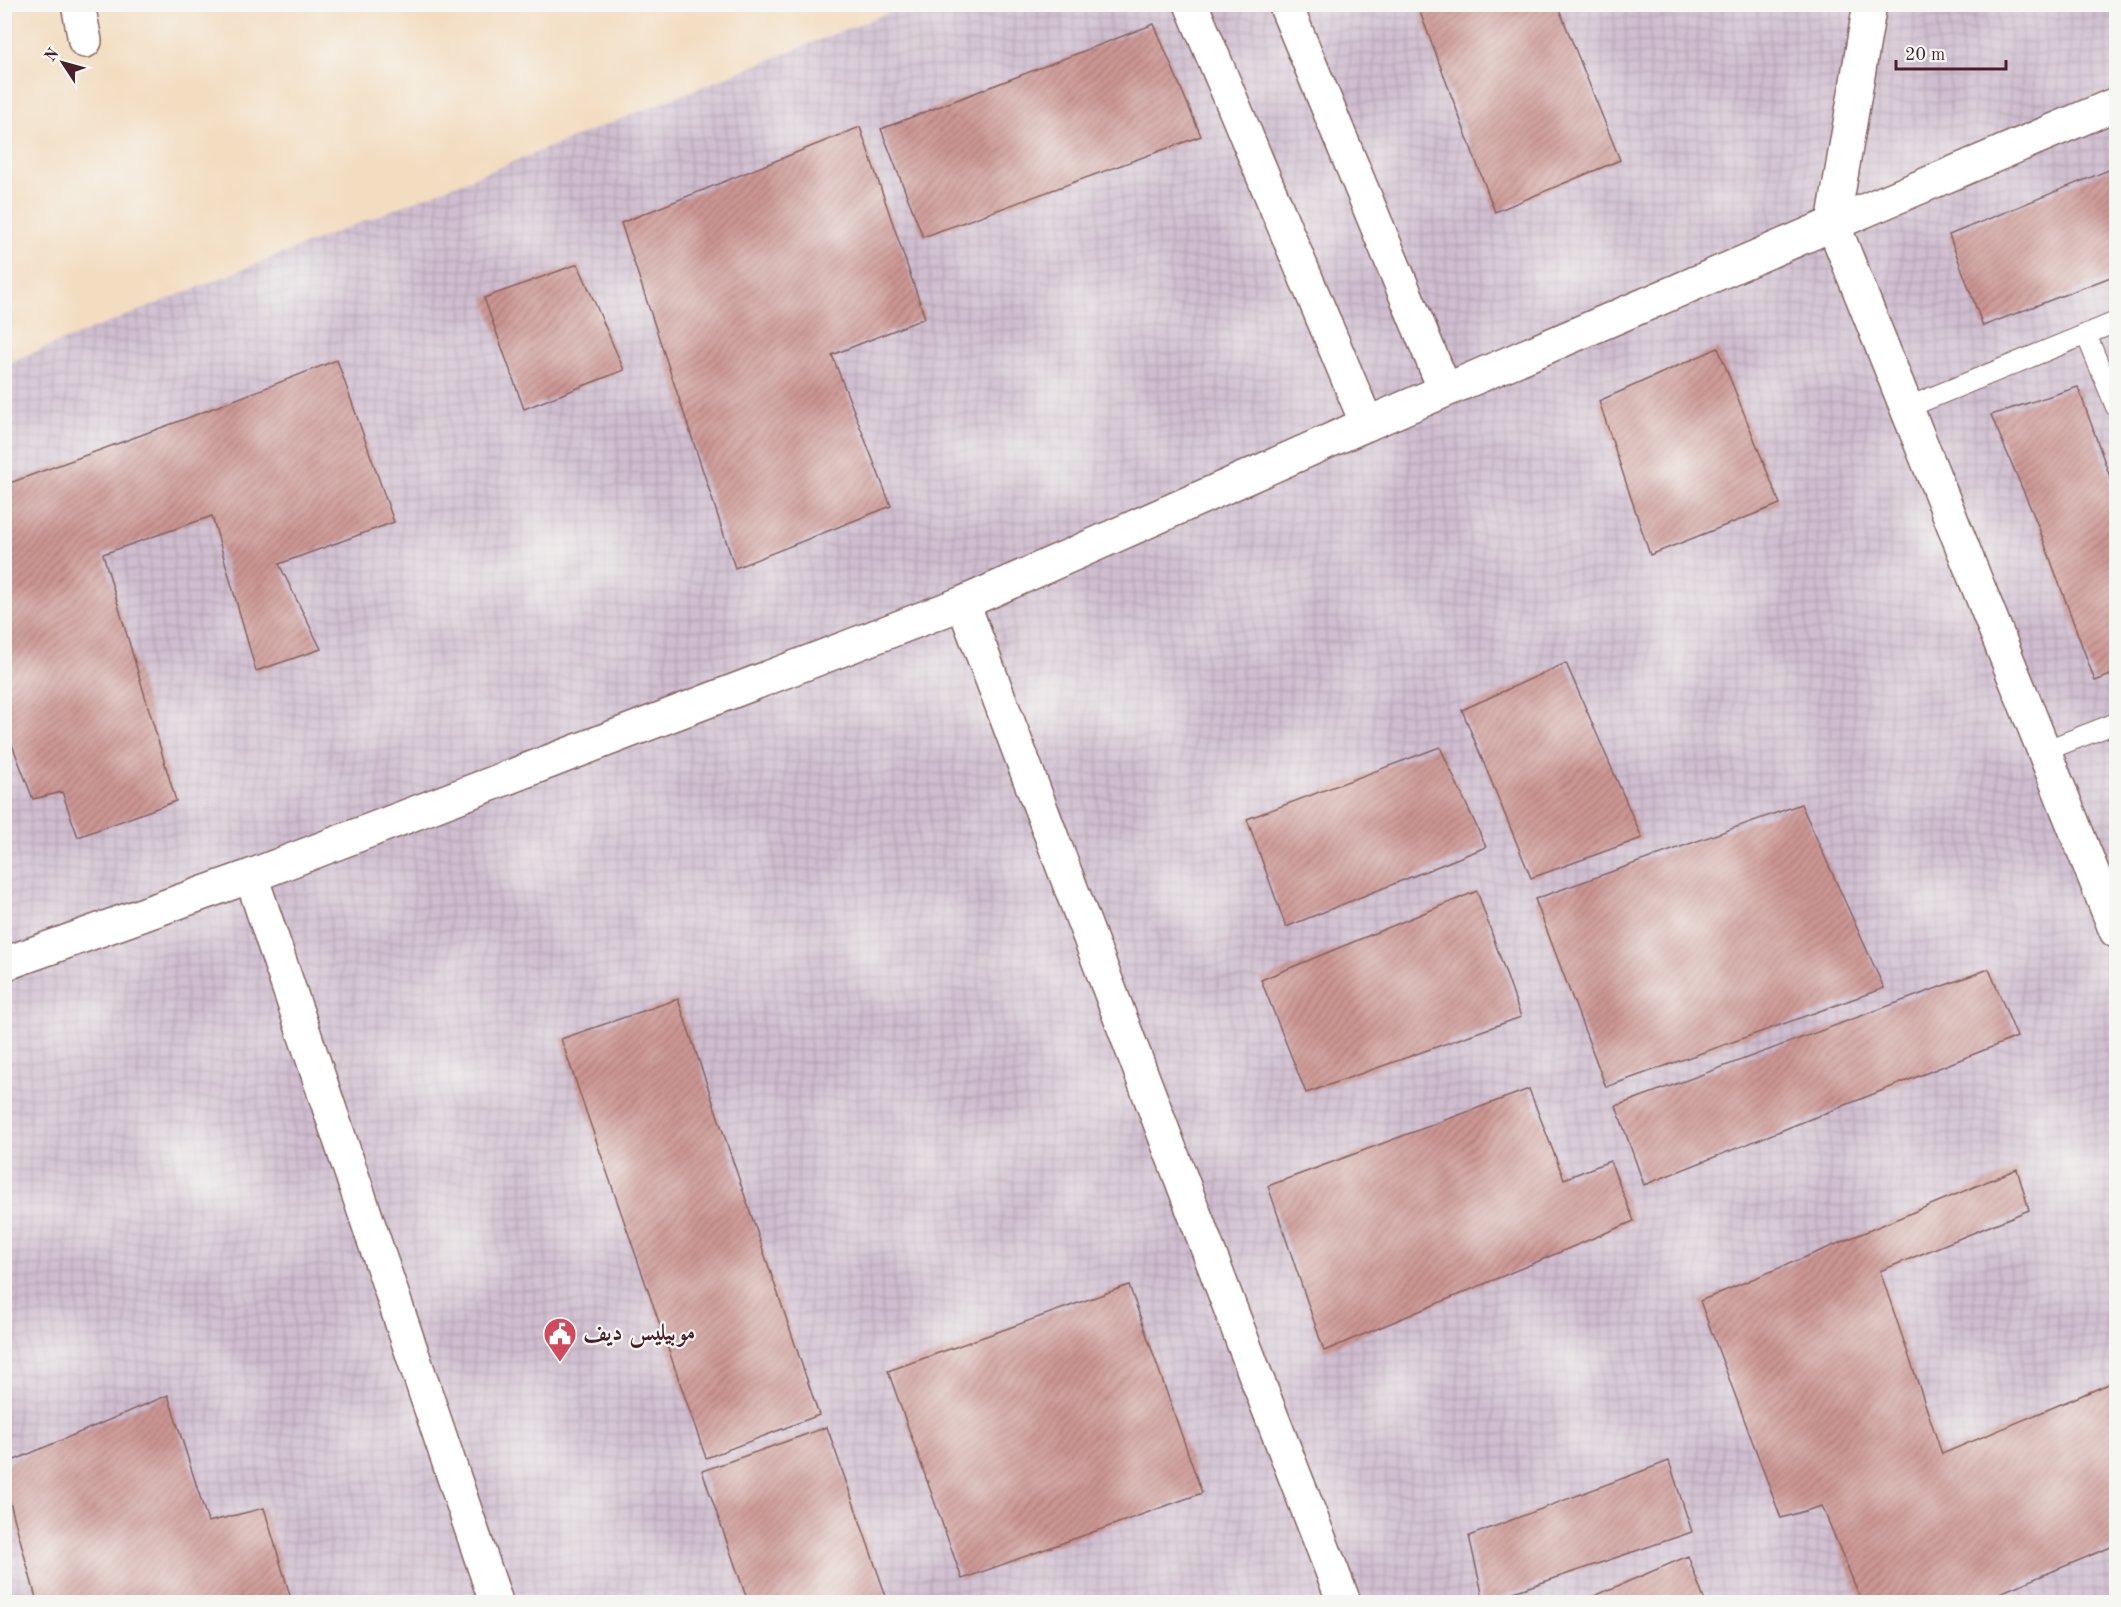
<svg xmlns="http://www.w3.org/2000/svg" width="2121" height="1607" viewBox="0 0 2121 1607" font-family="'Old Standard TT',Amiri,serif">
	<defs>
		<pattern id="industrial-grid" width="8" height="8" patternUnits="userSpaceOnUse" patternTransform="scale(1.5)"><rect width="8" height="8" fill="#cfbdcf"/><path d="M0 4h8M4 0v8" fill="none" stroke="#b3a2b2"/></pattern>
		<pattern id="building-hatch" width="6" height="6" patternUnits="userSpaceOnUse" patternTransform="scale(1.5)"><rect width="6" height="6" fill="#cc9693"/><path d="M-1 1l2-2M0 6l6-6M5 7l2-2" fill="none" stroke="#a87a78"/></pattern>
	</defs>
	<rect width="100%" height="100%" fill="#f6f6f2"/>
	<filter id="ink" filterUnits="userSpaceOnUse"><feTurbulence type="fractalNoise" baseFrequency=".0167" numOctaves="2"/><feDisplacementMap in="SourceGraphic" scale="12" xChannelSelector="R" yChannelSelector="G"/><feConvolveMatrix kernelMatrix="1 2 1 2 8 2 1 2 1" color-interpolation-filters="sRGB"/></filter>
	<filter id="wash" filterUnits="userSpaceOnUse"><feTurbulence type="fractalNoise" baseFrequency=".008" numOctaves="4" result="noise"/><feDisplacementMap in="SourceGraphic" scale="24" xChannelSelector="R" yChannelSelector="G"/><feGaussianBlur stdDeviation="1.35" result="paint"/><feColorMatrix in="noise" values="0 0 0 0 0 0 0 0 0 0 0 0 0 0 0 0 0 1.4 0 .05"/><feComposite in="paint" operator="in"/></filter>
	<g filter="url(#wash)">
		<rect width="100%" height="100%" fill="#f3ddc1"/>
		<path fill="url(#industrial-grid)" d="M907,5H2116V1602H5V364Z"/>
		<g id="blocks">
			<path fill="url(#building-hatch)" d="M1417,4H1557L1620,160L1495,212Z
				M1154,24L1201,136L923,237L881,129Z
				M860,127L925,318L832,355L891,506L735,568L621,223Z
				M2116,167V275L1983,326L1949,235Z
				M578,264L624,370L524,409L484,298Z
				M1718,348L1780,504L1650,555L1599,401Z
				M337,360L394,522L279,564L321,649L256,671L212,516L103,554L176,801L78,837L62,792L33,799L4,724V485L185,419Z
				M2078,387L2116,494V673L2095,681L2037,523L1991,415Z
				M1566,663L1642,838L1531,878L1462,710Z
				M1440,747L1486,847L1286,927L1247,819Z
				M1801,804L1884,988L1606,1087L1535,899Z
				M1477,891L1521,1017L1306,1093L1261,980Z
				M1989,969L2017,1037L1644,1185L1616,1106Z
				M678,999L819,1415L706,1458L561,1039Z
				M1529,1089L1564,1179L1610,1161L1634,1221L1324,1351L1268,1186Z
				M2017,1169L2029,1210L1880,1271L1942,1454L2116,1381V1545L1978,1602H1862L1822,1506L1781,1518L1700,1301Z
				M1129,1285L1202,1493L962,1579L888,1371Z
				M168,1395L208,1522L264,1508L292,1602H37L5,1484V1464Z
				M827,1427L888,1602H748L702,1471Z
				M1669,1461L1692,1532L1484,1602L1469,1536Z
				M1688,1556L1705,1602H1580Z"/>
		</g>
	</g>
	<g filter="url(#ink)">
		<use href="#blocks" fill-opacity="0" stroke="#856260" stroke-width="1.5"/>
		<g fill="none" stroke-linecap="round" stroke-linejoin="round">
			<g stroke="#856260" stroke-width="22">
				<path id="service" d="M2086,334L2116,407
					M1906,408L2116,322
					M2044,751L2116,723"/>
			</g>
			<g stroke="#856260" stroke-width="36">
				<path id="minor" d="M78,4L85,41
					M1833,224L2116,104
					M1833,224L1870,4
					M963,603L1257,1379L1344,1602
					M251,876L496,1602
					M4,964L251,876L963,603L1367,424"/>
			</g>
			<g stroke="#856260" stroke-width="36">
				<path id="tertiary" d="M1191,4L1367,424L1833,224L2116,931
					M1285,4L1445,390"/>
			</g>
			<use href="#service" stroke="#fff" stroke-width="20"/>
			<use href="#minor" stroke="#fff" stroke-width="33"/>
			<use href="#tertiary" stroke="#fff" stroke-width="33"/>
		</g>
	</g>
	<defs>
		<g id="civic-pin" transform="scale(1.725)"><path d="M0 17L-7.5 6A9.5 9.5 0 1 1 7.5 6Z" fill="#d1495b" stroke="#f6f6f2"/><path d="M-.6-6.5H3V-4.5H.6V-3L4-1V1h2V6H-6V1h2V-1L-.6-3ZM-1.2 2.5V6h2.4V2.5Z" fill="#fff"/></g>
	</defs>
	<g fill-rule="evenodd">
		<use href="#civic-pin" x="560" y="1334"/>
	</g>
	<g text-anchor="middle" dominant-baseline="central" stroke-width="4.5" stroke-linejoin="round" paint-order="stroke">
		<g font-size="24" font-weight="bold" fill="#4a1f2b" stroke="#f6f6f2" text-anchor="start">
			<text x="583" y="1334">موبيليس ديف</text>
		</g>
	</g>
	<rect width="2121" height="1607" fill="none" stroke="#f6f6f2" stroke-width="24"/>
	<g transform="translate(63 63) rotate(306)" stroke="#f6f6f2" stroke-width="4.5" paint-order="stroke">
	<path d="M0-4.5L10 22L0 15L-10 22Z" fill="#4a1f2b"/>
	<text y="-9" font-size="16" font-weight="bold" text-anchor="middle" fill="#4a1f2b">N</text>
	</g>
	<path d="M1896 60v9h110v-9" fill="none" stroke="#4a1f2b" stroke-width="3"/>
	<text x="1905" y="60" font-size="18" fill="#4a1f2b" stroke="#f6f6f2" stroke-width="4.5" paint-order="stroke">20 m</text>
</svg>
